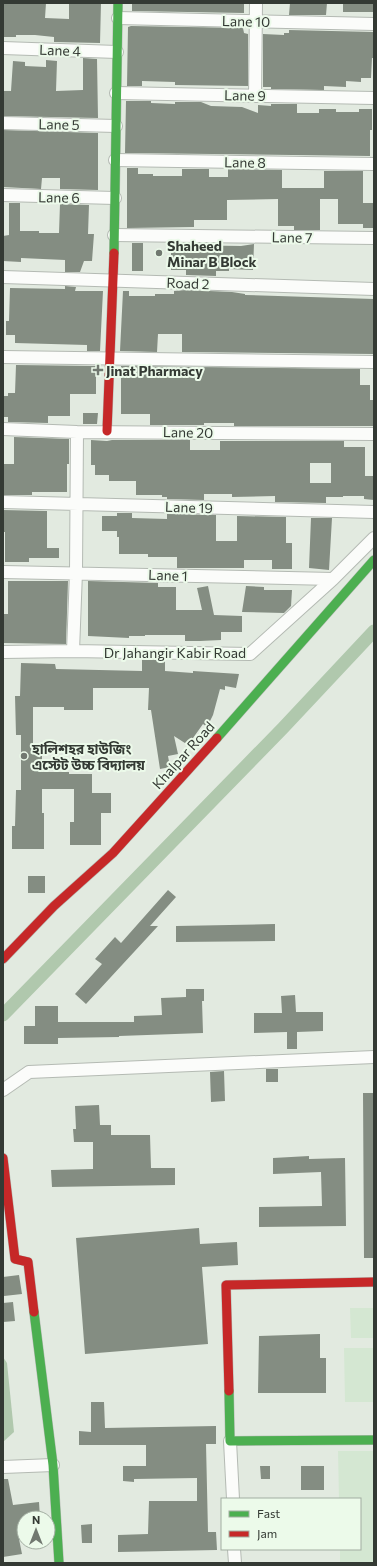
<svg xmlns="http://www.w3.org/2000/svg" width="377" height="1566" viewBox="0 0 377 1566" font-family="Commissioner,'Noto Sans Bengali',sans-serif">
	<rect width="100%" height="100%" fill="#e2eae0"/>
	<path fill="#d4e7d2" d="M350,1308H374V1338H351Z
		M344,1348H374V1402H345Z
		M338,1451H374V1563H340V1549H360V1499H339Z"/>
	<path fill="#b0c8ad" d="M3,1357L7,1363L14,1432L3,1442Z"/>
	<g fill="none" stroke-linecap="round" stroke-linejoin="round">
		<path stroke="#b0c8ad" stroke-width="13" d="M3,1015L283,728L374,631"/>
	</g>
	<path fill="#848d82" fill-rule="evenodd" d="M3,3H46L45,18L69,19V3H101L100,43L54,42V37L35,35H16V37H3Z
		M132,3H244V13L132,11Z
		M290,3H327L326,15H289Z
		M343,3H374V12H343Z
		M131,26L243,28L244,33L248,34V86L175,85V82L142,81V86H127L128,27Z
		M289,30L374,32V58H372L371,78H361V82L346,81V87L324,86V90L271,89V87H263V34L284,35V33H289Z
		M83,58L97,59L98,118L3,116V91H11L13,61L25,62V66L46,67V60L57,61L56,91L83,90Z
		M126,101H151V103L175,104V102H201L211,106L242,107L258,113V105L271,106V104H297V113H319V109H336V112H359V109H372V130H370V156L125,153Z
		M3,130L98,133V190L60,189V178H42L41,189L3,187Z
		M127,168H138V174H153V176H182V169H209V177H228V169L282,170V188H324V171H363V203H374V228H363V224H338V199H320V230H294V226H278V199L227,200V220H194V227L127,228Z
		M9,203H20V231H39V233H59L60,204L89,205L88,234H94L92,261H84L80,272H65V260L21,258V262L3,261V236L9,235Z
		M132,243H143V271H132Z
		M254,244L253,270L229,269V271H216V276L186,275V270H171V245L241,246Z
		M65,286L76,287L75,291H103L100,351H87V345L15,343V335H6V321H9L10,288L65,289Z
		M186,290L232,292L245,294V295L374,299V354L182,352V334H158L157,352L120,351L123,291H129V296H155V294H174V291Z
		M16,365L96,366V394H70V416H48V423L8,422V417H3V396H8V393H15Z
		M121,366L360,369V385H370V400H374V426H234V423H204V425H150V414H121Z
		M83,413H98L97,424H83Z
		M14,437L69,439V464H67V492H32V495H4V464H14Z
		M91,440L107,441L112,440H190V450H220V441H344V447H365V476H374V500L364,499V496H343V497H326V503L275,502V496L232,497V494H204V500L167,499V497H162V495H136V481H109V475H95V465H91ZM310,463H331V483H310Z
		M3,510L47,511V548H59V558H29V562H5V532H3Z
		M117,513H132V518L167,519V514L216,515V541H237V516L286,517V543H292V569H272V560H244V568H177V557H148V554H119V537H117V531H102V516H117Z
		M311,518H332L329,570L309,568Z
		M8,581H68L66,644L3,643V614H8Z
		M88,581L158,583V587H176V610H202L197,588L208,586L214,615L242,616V632H221V640L200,641H185V635H145V636H129V638L88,636Z
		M246,586L264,587V590H292L291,606L284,613L242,612Z
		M142,660H165V671L193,673V671L239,674L236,688L225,686V690L220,689L213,715L207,727L203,724L188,745L174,736L178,754L168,756L170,767L160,769L151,710H148L149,688H93V710H64V707H33V744H36V749H42V772H69V774H92V793H111V813H101V845H70V822H74V789H42V813H44V849H12V826H15L16,790H21V735H16L15,696H20L21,663L55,664L56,669L142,671Z
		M28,876H45V893H28Z
		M168,890L176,897L150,926H158L86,1004L75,994L102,964L95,959L115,937L121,943Z
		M275,924V941L176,942V926Z
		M186,989H204V1001H202L203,1033L119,1036V1037L58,1038V1044H24V1026H35V1006H58V1022H134V1016L162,1015L161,998L186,997Z
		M295,995L296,1012H323V1031L297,1032V1049H287V1032L254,1033V1013H282L281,996Z
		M266,1069H278V1082H266Z
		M224,1071L225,1101L211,1102L210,1072Z
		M363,1093H374V1258H364Z
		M99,1105L100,1125H111V1135H150L151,1168H175V1185L52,1187L51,1170L93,1169V1142H74L73,1129H76L75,1106Z
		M309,1156V1159L345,1158L346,1226L259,1227V1207L322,1206L321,1172L273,1174V1158Z
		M199,1228L200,1244L237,1242L238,1265L202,1267L208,1344L85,1354L76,1238Z
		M19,1275L22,1294L4,1296L3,1277Z
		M13,1302L15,1321L3,1322V1303Z
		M320,1334V1358H326V1393H258L259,1336Z
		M91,1402H104L105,1428L216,1426V1444H206L208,1532H216L217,1550L118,1552V1535L148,1534L149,1501H197V1478L134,1479V1482L123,1481V1466H146V1445H79V1431L91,1432Z
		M260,1466H270V1479H261Z
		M301,1466H324V1490H301Z
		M3,1479H8L13,1505L39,1502L40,1518H24V1534H18L22,1554L3,1557Z
		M92,1524V1543H82L81,1525Z"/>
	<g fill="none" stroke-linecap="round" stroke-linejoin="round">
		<g stroke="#b4bab3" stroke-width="14">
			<path id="street" d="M118,18L374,24
				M3,48L117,52
				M116,93L374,98
				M255,96L256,3
				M3,123L116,126
				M115,160L374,164
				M3,195L115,198
				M114,235L374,238
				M3,277L374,289
				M3,357L374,362
				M3,429L77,432L374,434
				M3,502L374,512
				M3,572L333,579
				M73,651L76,572L77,432
				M3,652L73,651L250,654L333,579L374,538
				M3,1090L29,1072L374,1057
				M230,1441L233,1499
				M3,1467L53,1465
				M234,1549L235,1563"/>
		</g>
		<g stroke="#b4bab3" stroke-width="10">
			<path id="fast" d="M114,253L118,3
				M217,738L374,560
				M34,1312L53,1465L59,1563
				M229,1391L230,1441L374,1440"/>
		</g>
		<g stroke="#b4bab3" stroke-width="10">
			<path id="jam" d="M107,431L114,253
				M3,959L54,906L113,853L217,738
				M3,1158L15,1259L28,1262L34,1312
				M229,1391L226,1285L374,1282"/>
		</g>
		<use href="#street" stroke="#fbfcfa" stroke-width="12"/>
		<use href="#fast" stroke="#4caf50" stroke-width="9"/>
		<use href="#jam" stroke="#c62828" stroke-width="9"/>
	</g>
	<g fill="#717870" stroke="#ecfaea" stroke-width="1.5">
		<circle cx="159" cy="253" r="4"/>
		<path d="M96 364h4v4h4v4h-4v4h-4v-4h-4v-4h4z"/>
		<circle cx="24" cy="756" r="4"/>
	</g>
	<g text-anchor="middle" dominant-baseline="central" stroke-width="4" stroke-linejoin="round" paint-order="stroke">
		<g font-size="14" fill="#343a34" stroke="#ecfaea">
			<text transform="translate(246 21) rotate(1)">Lane 10</text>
			<text transform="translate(60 50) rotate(2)">Lane 4</text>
			<text transform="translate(245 95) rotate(1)">Lane 9</text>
			<text transform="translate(59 124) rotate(1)">Lane 5</text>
			<text transform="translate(245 162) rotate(1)">Lane 8</text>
			<text transform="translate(59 197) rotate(1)">Lane 6</text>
			<text transform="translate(292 237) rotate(1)">Lane 7</text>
			<text transform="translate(188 283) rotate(2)">Road 2</text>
			<text transform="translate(188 432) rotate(1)">Lane 20</text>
			<text transform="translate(189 507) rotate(2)">Lane 19</text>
			<text transform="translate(168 575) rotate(2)">Lane 1</text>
			<text x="175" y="652">Dr Jahangir Kabir Road</text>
			<text transform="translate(183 755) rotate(-48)">Khalpar Road</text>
		</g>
		<g font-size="14" font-weight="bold" fill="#343a34" stroke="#ecfaea" text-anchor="start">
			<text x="167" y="245">Shaheed<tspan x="167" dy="16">Minar B Block</tspan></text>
			<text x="106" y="370">Jinat Pharmacy</text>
			<text x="32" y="748">হালিশহর হাউজিং<tspan x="32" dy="16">এস্টেট উচ্চ বিদ্যালয়</tspan></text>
		</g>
	</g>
	<rect width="377" height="1566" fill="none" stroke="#343a34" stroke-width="8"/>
	<rect x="221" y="1498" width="140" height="52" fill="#ecfaea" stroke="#a2ada1"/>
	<rect x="229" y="1511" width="20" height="6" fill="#4caf50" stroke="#a2ada1"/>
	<text x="257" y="1518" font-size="12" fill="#343a34">Fast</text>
	<rect x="229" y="1531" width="20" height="6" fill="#c62828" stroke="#a2ada1"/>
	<text x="257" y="1538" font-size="12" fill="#343a34">Jam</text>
	<g transform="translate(36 1530)"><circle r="19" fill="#ecfaea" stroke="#a2ada1"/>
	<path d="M0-3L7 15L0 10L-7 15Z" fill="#717870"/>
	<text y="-6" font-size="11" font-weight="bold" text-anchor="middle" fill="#343a34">N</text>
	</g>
</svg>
